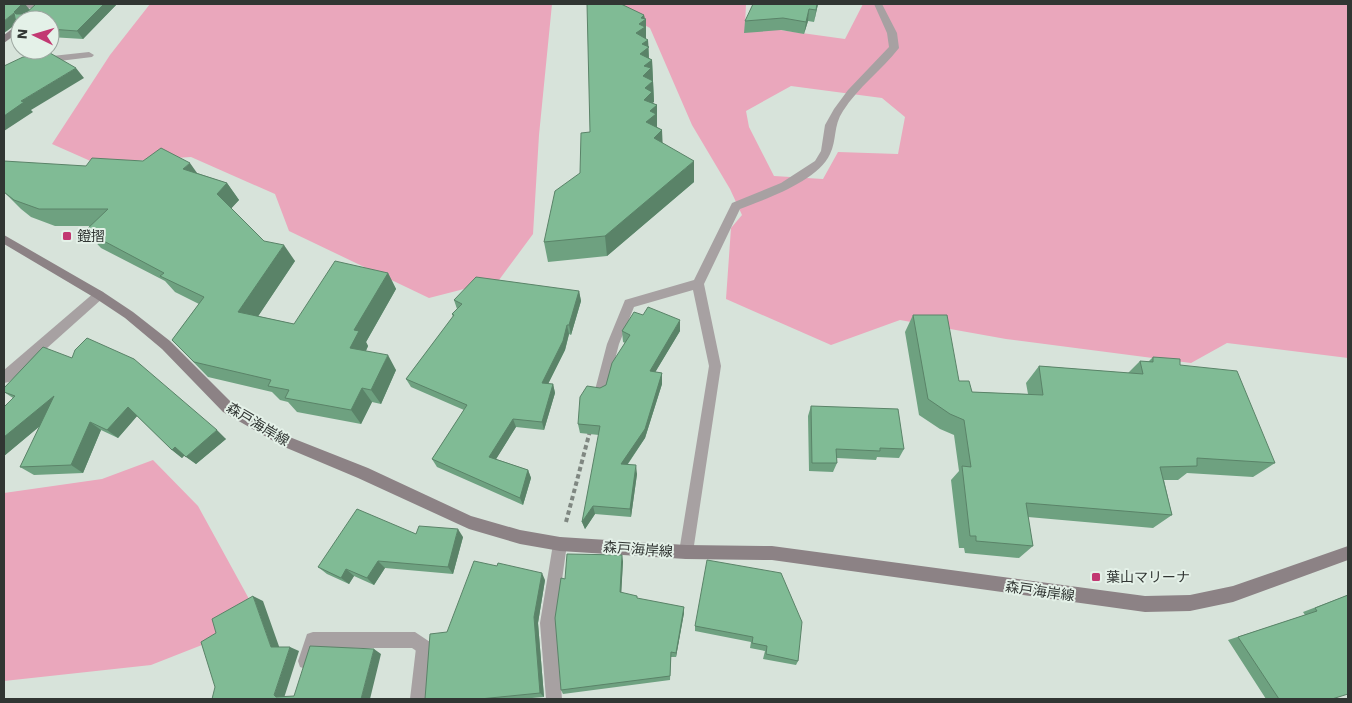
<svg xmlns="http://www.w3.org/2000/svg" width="1352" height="703" viewBox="0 0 1352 703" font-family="'Work Sans','Noto Sans JP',sans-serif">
	<rect width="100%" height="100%" fill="#d7e3da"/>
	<path fill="#eaa7bc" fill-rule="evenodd" d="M150,4H552L539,135L533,234L499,280L429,298L289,231L275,194L191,157L95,163L52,144L110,55Z
		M611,4H746L745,25L845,39L863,4H1348V358L1227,343L1191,363L1006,339L900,320L831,345L726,299L731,228L742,215L730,189L692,125L650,28L618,11ZM791,86L882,98L905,117L898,154L838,152L823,179L774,176L749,127L746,111Z
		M153,460L198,506L254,608L235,632L151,665L4,681V493L102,479Z"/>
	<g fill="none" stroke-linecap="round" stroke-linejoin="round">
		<path stroke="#7f8781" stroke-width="4" stroke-dasharray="4.5 3" stroke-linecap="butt" d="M566,522L590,431"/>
		<path fill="#a7a1a2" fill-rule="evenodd" d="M89,52L94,55L92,57L43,63L38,60L43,57Z
			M560,537L565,539L567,544L556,623L562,699H546L540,623L553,544L555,539Z
			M313,632H415L430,642L432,648L430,654L424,656L412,648H318L312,667L306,669L300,667L298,661L307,634Z"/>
		<path fill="#a7a1a2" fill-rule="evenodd" d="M20,4H47L43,7L4,11V5Z
			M874,4H882L897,33L899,48C882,70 858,87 843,111C833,126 837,140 830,154C818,181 766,199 740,209L704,284L721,366L693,552L691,557L686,559L681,557L679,552L709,366L693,290L634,307L619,344L607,390L606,394L601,396L596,394L595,390L607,344L625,300L694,280L732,203L781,183L815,161L821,151L825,125L834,109L848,90L889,47L887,33Z
			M424,640L430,642L432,648L426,699H410L416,648L418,642Z"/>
		<path fill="#a7a1a2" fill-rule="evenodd" d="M99,290L103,292L105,295L103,298L9,382L4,383V370L95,292Z"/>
		<path fill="#8c8285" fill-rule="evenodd" d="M20,23V31L4,43V35Z
			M4,235L103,292L133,312L170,341L233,404L292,438L368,468L471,516L520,530L560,537L686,545L772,546L1145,596L1190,595L1233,586L1348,546V560L1233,602L1190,611L1145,612L772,560L686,559L560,551L520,544L469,529L358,478L282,446L223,412L162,349L125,318L95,298L4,244Z"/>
	</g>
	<path fill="#6ea180" d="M36,4H117L83,39L50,37V20H20V35L12,27L4,33Z
		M818,4L814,22L808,21L804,34L781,30L744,33L745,21Z
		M644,15L645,19H646V39L648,40L649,58L652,60L654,102L652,103L657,105V127L662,130V143L694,182L607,256L548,262L544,242L580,173L590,132Z
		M197,173L227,183L239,200L231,208L264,241L295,261L258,316L294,324L388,273L396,289L366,342L368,346L366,351L396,370L381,404L372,402L361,424L297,412L288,402L280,400L272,392L208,377L172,340L199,304L175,292L165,281L101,248L85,231L90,226H55L31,217L21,209L4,192Z
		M579,291L581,301L571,335L569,334L565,350L548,384H553L555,393L544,430L516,427L496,459L528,470L531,478L523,505L437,467L432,459L464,410L411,387L406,379L453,317L452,314L457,309L454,300Z
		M913,315L959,381L972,392L1028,394L1026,383L1039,366L1128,373L1140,361L1148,362L1153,357L1180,365L1275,463L1253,477L1187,473L1178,480H1164L1172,515L1153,528L1028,517L1033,546L1019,558L965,553L964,548H959L951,480L959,471L954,435L940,429L919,415L905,332Z
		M622,331H680L655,372L662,373V384L645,438L628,464L637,474L631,517L595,514L585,529L582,522L599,435L580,433L578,424L600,388L606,385L625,343L623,342Z
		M43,347L226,439L196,464L184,455L182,458L172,450L137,416L118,438L101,430L83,473L34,475L20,467L40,426L4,456V407L13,398L4,392V388Z
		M811,406L904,449L899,458L877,457L876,460L837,458V463L833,472L809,471L808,416Z
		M416,534L463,537L453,574L385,568L374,585L354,576L349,584L327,574L318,567Z
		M623,561L621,593L638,599L684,607V613L676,657H671L670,680L563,694L561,690L565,579Z
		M781,573L798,661L796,665L763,659L765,651L750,648L751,642L695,631V626Z
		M545,580L538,623L544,697L520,699H425L447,632Z
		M1348,595L1332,699H1266L1228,640L1305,615L1303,612Z"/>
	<path fill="#5a8368" d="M22,4H25L30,10L20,20L14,12Z
		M104,4H117L83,39L77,31Z
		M817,4H818L814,22Z
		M809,9L808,21L804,34L806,22Z
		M14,13L20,21L4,33V21Z
		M644,15L645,20L646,19V41L648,40L649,62L652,60L654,102L652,103L657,105V127L656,128L645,121L636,33L641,18Z
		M76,68L84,78L31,110L33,112L4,131V116L21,101Z
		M662,130L663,151L654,138Z
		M694,161V182L607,256L605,236Z
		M190,163L202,180L183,169Z
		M227,183L239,200L229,211L217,194Z
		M284,245L295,261L251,327L238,312Z
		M388,273L396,289L366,342L368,346L360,363L350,348L354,330Z
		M579,291L581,301L571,335L569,325Z
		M680,320V331L650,381V371Z
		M567,325L569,334L565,350L544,392L542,383Z
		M388,355L396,370L381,404L371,390Z
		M662,373V384L645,438L622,472L621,464Z
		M553,384L555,393L544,430L542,422Z
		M362,388L372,402L361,424L351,410Z
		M54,396L65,405L4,456V437Z
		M128,407L138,415L118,438L107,430Z
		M513,419L516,427L493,464L489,457Z
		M90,422L101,430L83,473L71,465Z
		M217,430L226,439L196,464L186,457Z
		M175,447L185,455L182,458L172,450Z
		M636,465L637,474L631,517L630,509Z
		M528,470L531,478L523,505L520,498Z
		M593,506L595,514L585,529L582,522Z
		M458,529L463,537L453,574L448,567Z
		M622,555L623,561L621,598L620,592Z
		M378,561L385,568L374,585L367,578Z
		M346,569L354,576L349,584L341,578Z
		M542,573L545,580L538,623L544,697L540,693L534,617Z
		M253,596L263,601L281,652L271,647Z
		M684,607V613L676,657V653Z
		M290,647L299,651L284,698L276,697L274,695Z
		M374,649L381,654L370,699H361Z"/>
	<path fill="#80bb95" stroke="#5a8368" d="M4,4H22L14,12L16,14H25L36,4H104L77,31L50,29V20H20V27H12L16,23L14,13L4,21Z
		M587,4H621L644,15L641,18L646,19L639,24L645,27L636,33L648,40L642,44L649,47L640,54L652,60L644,66L651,68L643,76L653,81L645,88L652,92L644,100L657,105L650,111L656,114L646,122L662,130L654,138L694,161L605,236L544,242L555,191L580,173L581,133L590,132Z
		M753,4H817L816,10L809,9L806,22L783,18L745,21Z
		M50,53L76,68L21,101L24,102L4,116V66L23,57Z
		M161,148L190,163L183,169L227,183L217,194L264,241L284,245L238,312L294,324L335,261L388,273L354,330L359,331L350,348L388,355L371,390L362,388L351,410L285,398L289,390L268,386L271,380L194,362L172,340L204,297L160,276L164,273L85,231L108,209H39L14,200L4,192V161L86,166L92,158L143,161Z
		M476,277L579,291L569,325H567L563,341L542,383L553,384L542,422L513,419L489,457L528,470L520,498L432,459L467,405L406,379L454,315L452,314L462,304L454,300Z
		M648,307L680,320L650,371L662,373L645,429L621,464L636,465L630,509L593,506L582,522L600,426L578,424L580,397L587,386L600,388L606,385L612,363L630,335L622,331L634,312L643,315Z
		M913,315H947L959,381H969L972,392L1043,395L1039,366L1143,374L1140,361L1153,362V357L1180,359V365L1237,371L1275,463L1197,458V466L1160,467L1172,515L1026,503L1033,546L976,541V536H970L962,466L971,467L964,420L950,414L928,399Z
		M87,338L134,359L217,430L186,457L175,447L172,450L128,407L107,430L90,422L71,465L20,467L54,396L4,437V407L15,396L4,392V388L43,347L72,358L75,350Z
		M811,406L898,409L904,449L880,448V451L836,449L837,463H812Z
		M357,509L416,534L419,526L458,529L448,567L378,561L367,578L346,569L341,578L318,567Z
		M567,554L622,555L620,592L637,596V598L684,607L676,653L671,652L670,676L561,690L555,618L561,578L565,579Z
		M707,560L781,573L802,622L798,661L766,654L767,646L752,643L753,637L695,626Z
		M474,561L497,566L498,563L542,573L534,617L540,693L480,699H425L430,634L447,632Z
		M1348,595V694L1332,699H1279L1238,637L1317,611L1315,608Z
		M253,596L271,647H290L274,695L276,697L294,696L310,646L374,649L361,699H212L215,687L201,642L216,633L212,619Z"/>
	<g fill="#c23972" stroke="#e4f1e8" stroke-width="2">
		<rect x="62" y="231" width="10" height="10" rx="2.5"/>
		<rect x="1091" y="572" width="10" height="10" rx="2.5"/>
	</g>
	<g text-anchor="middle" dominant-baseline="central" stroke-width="4" stroke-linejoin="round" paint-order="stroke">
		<g font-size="14" fill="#313633" stroke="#e4f1e8" text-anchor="start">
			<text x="77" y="236">鐙摺</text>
			<text x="1106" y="577">葉山マリーナ</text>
		</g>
		<g font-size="14" fill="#313633" stroke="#e4f1e8">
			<text transform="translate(258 424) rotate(31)">森戸海岸線</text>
			<text transform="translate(638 549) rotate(4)">森戸海岸線</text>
			<text transform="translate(1040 591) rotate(8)">森戸海岸線</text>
		</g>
	</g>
	<rect width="1352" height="703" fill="none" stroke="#313633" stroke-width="10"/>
	<g transform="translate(35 35) rotate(275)"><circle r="24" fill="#e4f1e8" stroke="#9ca6a0"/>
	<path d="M0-4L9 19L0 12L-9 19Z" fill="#c23972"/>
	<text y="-8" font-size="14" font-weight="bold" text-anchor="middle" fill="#313633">N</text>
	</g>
</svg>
